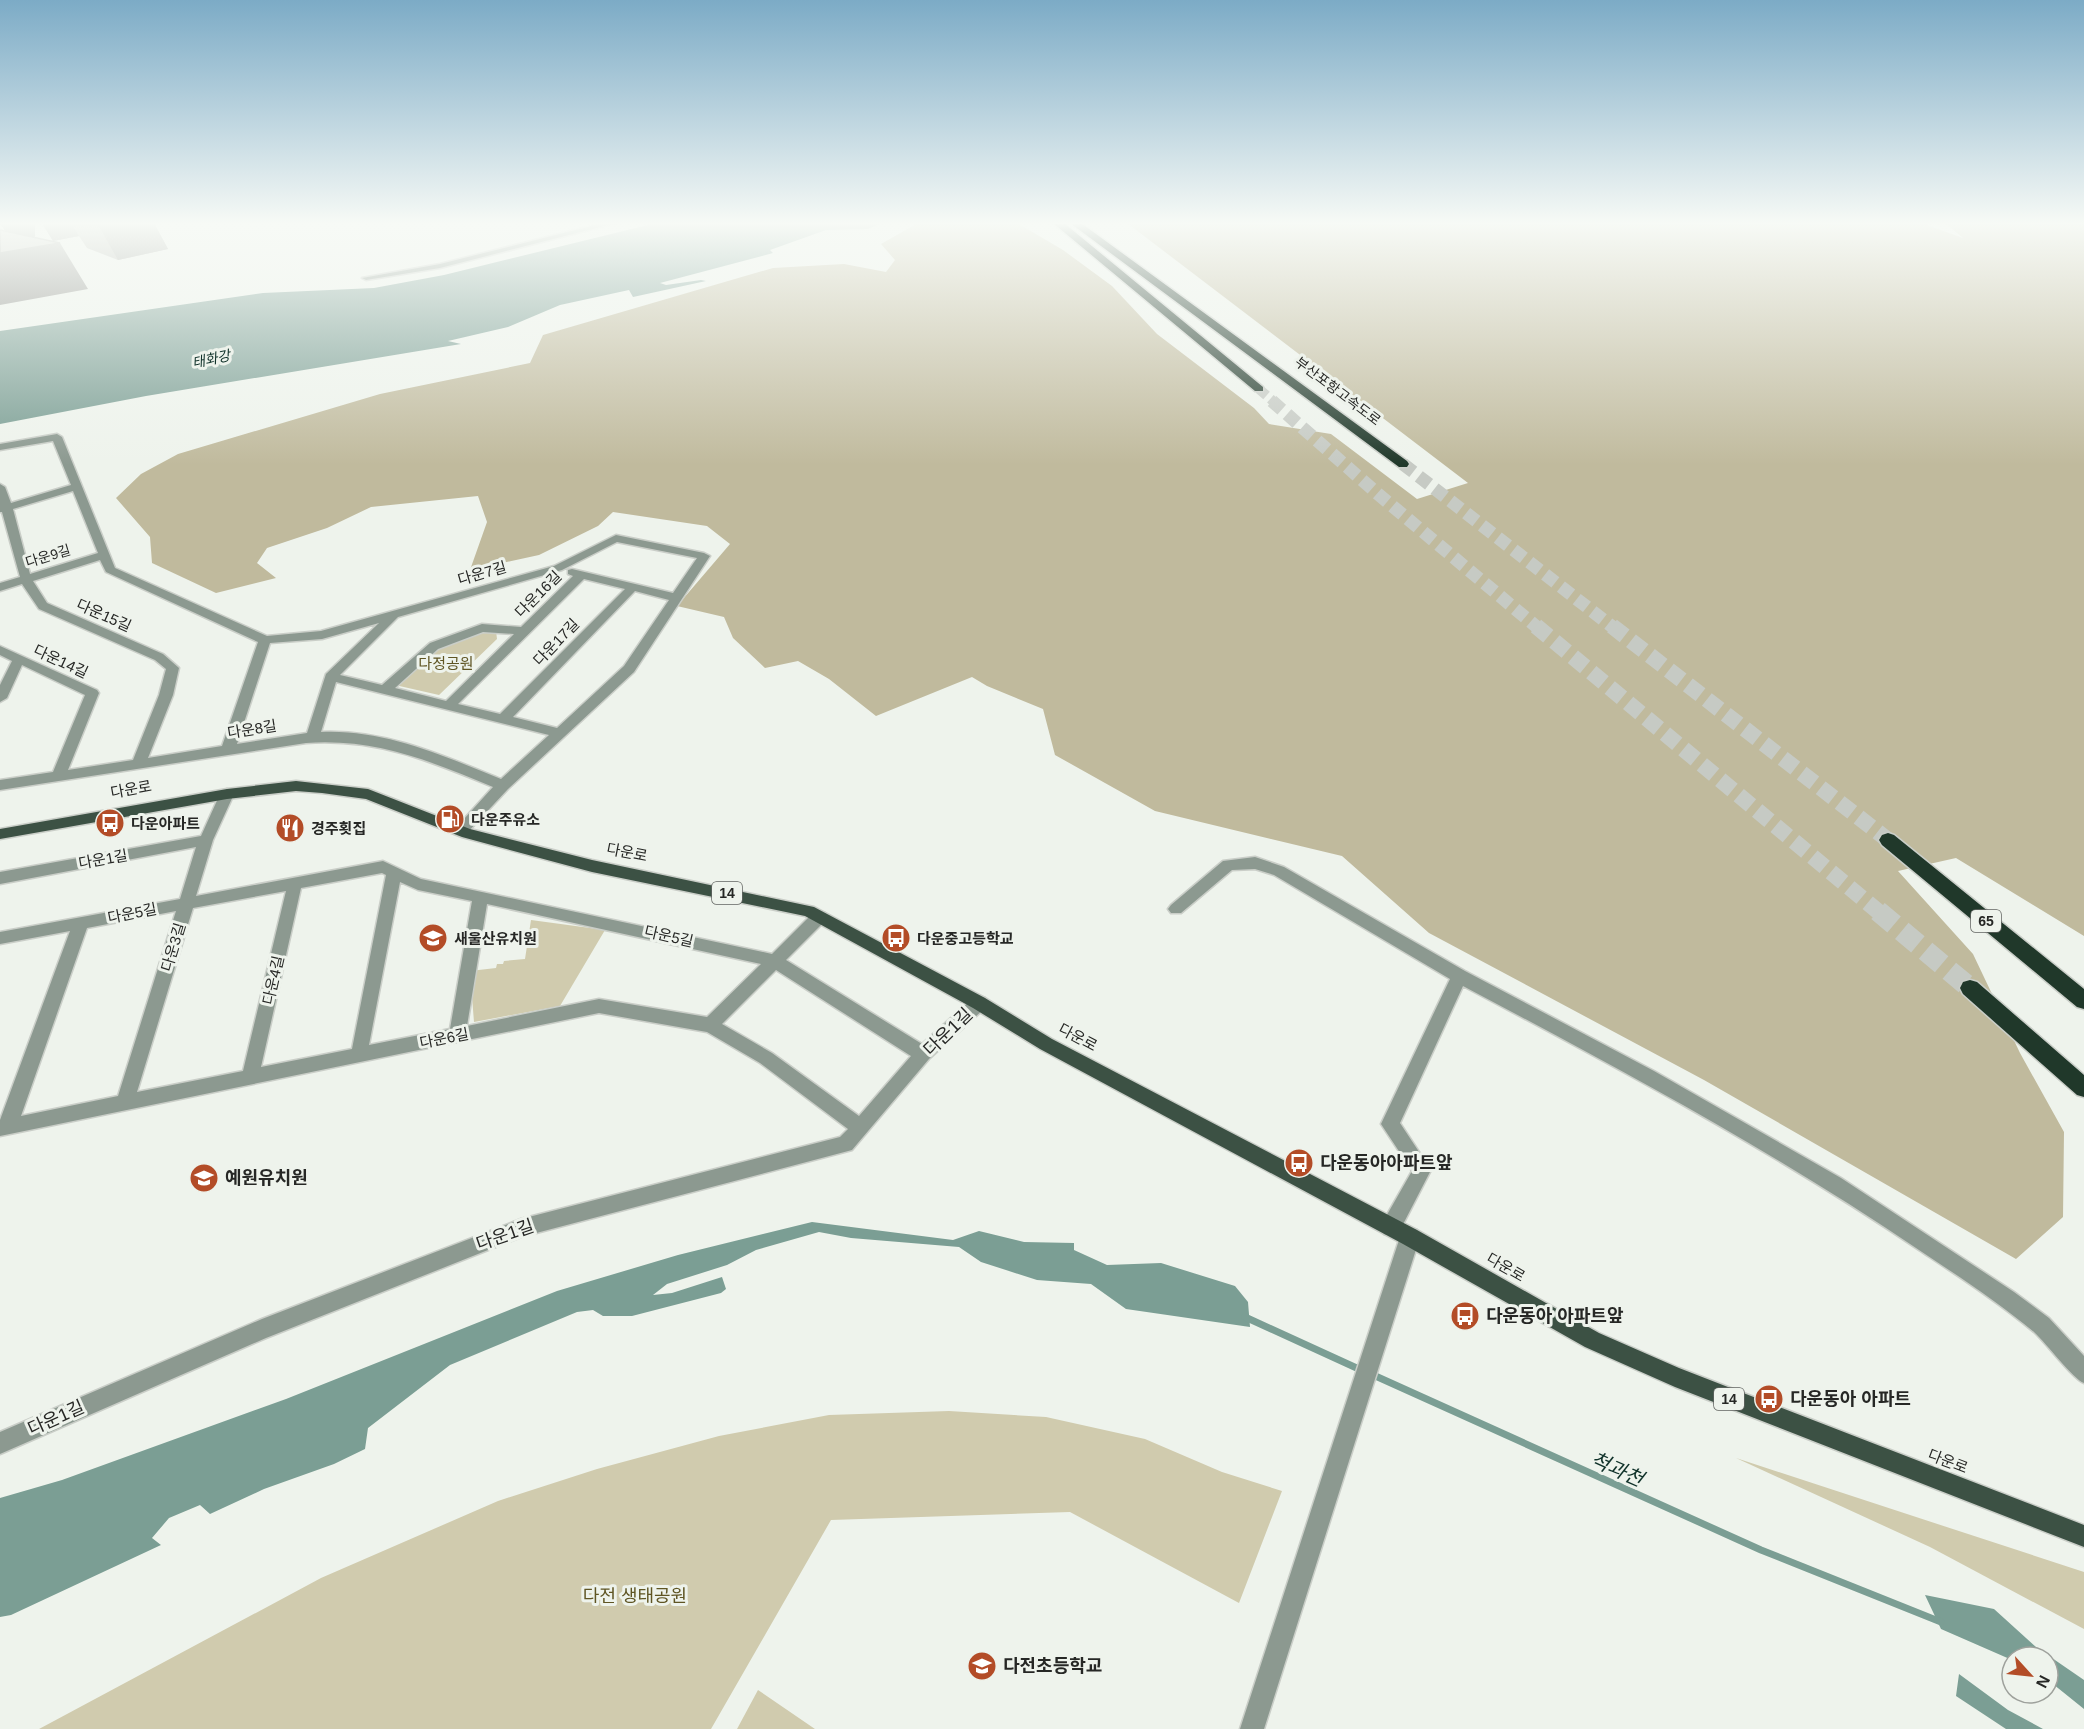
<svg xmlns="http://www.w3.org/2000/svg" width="2084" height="1729" viewBox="0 0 2084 1729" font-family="Arial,'Noto Sans KR',sans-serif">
	<rect width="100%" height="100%" fill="#eef3ec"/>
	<path fill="#d0cbae" d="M482,631H496L497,639L439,695L395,685L436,648Z
		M531,920L605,930L560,1006L474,1022L470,971L496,968L497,964H503L504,961L525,959Z
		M949,1411L1046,1417L1145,1439L1222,1472L1282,1491L1239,1603L1070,1512L831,1520L711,1729H39L321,1578L498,1501L597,1469L719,1436L829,1415Z
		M1736,1458L2084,1572V1629L1930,1547Z
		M758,1690L815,1729H737Z"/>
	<path fill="#c0ba9d" d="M918,223H1017L1063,250L1112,286L1157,334L1254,408L1269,424L1331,434L1417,499L1468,483L1127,223H1921L1963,238L1945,223H2084V936L1956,858L1898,871L1973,954L2020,1053L2064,1132L2063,1217L2016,1259L1704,1080L1429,933L1342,856L1155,811L1055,755L1043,709L987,686L972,677L876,716L829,679L798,661L765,668L733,638L724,617L677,606L730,544L707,526L613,512L598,526L539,555L470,570L487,522L478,496L371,507L327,528L267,548L257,563L276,578L216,593L152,563L150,537L116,498L141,474L178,454L380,394L530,363L543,335L773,268L844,264L886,272L895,260L881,244Z"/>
	<path fill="#7b9e94" d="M656,223H882L868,229L826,230L770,250L773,253L660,283L666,285L701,280L706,281L633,297L629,290L560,305L508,327L448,341L461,344L146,396L0,424V331L263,293L374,288L444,275Z
		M812,1222L953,1240L979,1231L1024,1242L1074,1243V1250L1107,1265L1161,1263L1235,1286L1248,1302L1250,1327L1126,1309L1091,1284L1037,1280L981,1262L959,1247L851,1238L819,1232L756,1250L727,1265L667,1284L653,1295L672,1293L722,1277L726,1289L721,1293L632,1316H603L593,1310L577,1312L450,1365L368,1428L365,1449L334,1464L264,1489L210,1514L200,1505L169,1518L152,1538L161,1545L11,1615L0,1617V1498L62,1480L286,1399L557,1291L678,1255Z
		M1925,1595L1994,1609L2036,1647L2084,1680V1709L2048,1680V1657H2012V1660L1941,1629Z
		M1959,1674L2008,1710L2043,1729H2006L1956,1696Z"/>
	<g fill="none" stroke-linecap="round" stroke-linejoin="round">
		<path stroke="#7b9e94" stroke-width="7" d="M1245,1317L1361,1370
			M1371,1374L1761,1550L1941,1622"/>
		<path stroke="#c6cac4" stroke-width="10" stroke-dasharray="10 5" stroke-linecap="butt" d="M1259,389L1274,402"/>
		<path stroke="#c6cac4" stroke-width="13" stroke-dasharray="13 7" stroke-linecap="butt" d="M1272,401L1378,494L1538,628
			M1403,464L1614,628"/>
		<path stroke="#c6cac4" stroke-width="16" stroke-dasharray="16 8" stroke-linecap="butt" d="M1536,626L1880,913
			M1612,626L1888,840"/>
		<path stroke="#c6cac4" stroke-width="21" stroke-dasharray="21 10" stroke-linecap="butt" d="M1878,911L1970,988"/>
		<g stroke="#cacec8" stroke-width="3">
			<path id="street" d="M603,223H616L440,268L366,280L362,278L440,264Z
				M57,434L62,437L115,568L267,636L321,631L554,566L616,535L704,553L710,556L634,672L508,789L466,834L461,835L454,830L493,787C430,761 376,738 306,743L0,790V780L53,772L85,695L22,665L7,698L0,702V685L12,661L0,655V646L97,690L99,693L68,770L133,760L159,695L166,669L155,660L39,609L22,584L0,591V583L20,577L2,512H0V484L5,487L11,503L71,485L53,441L0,450V444ZM73,491L98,553L30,574L13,509ZM617,542L697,558L673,593L572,569L568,570V574L573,576L521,627L482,624L430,643L382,685L340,675L398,617L562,570ZM100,560L106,572L258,642L222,746L148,758L173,695L179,668L163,654L47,603L33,581ZM584,579L625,589L500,714L458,704ZM635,591L669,600L624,666L557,728L513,717ZM379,623L326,674L307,733L237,744L270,643L322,639ZM483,632L514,634L446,701L395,688L438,649ZM336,682L549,735L501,779C444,756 384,729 321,732Z
				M227,789L234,794L213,840L196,896L383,861L421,879L772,954L813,913H825L827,917L825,921L786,960L922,1044L973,998L979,996L985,998L987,1003L985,1008L929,1059L852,1150L521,1237L266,1338L0,1454V1432L262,1319L521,1219L840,1137L848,1129L760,1063L707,1032L599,1013L0,1136V1120L70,931L0,944V932L180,899L196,847L0,884V872L201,836L220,794ZM382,873L386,875L352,1049L261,1067L301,888ZM400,882L418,890L472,901L450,1029L369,1045ZM286,891L243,1071L137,1092L193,908ZM487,904L761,964L707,1017L599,999L467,1026ZM176,911L118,1096L21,1116L87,928ZM776,970L911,1056L859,1116L772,1053L722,1024Z
				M1255,857L1284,867L1465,971L1654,1071L1841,1178L2014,1292L2049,1318L2084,1356V1383C2073,1379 2047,1344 2034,1332C1998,1302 1958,1276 1919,1250C1773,1151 1618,1068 1463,986L1400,1123L1431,1170L1398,1234L1391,1236L1384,1234L1381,1227L1384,1220L1412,1171L1381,1124L1450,979L1274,875L1255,869L1232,870L1181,913H1171L1168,909L1171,905L1223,861Z
				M1410,1228L1417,1230L1420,1237L1264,1729H1240L1400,1237L1403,1230Z"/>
		</g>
		<g stroke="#cacec8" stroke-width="3">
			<path id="primary" d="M296,781L368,789L470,829L592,860L814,907L985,998L1052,1039L1417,1230L1599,1333L1679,1368L2084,1525V1547L1675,1387L1585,1347L1403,1244L1040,1049L973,1008L805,916L592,872L462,837L366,799L322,793L296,791L227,799L0,839V829L227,789Z"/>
		</g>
		<g stroke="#cacec8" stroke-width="3">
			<path id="highway" d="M1053,223H1064L1263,387V391H1255Z
				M1070,223H1081L1407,461L1409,464L1407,467H1399Z
				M1888,833L1894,835L2084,989V1009L2077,1007L1882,845L1879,840L1882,835Z
				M1970,980L1977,982L2084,1075V1097L2077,1095L1963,994L1960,988L1963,982Z"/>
		</g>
		<use href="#street" fill="#8c9990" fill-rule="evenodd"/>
		<use href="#primary" fill="#3c5144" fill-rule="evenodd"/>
		<use href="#highway" fill="#20382a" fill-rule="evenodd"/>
	</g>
	<path fill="#a8a9a3" d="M42,223H154L168,249L118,260L87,248L79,236L53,241Z"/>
	<path fill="#888985" d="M0,223H35V244L15,247Z
		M42,223H71L79,236L53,241Z
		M97,223H154L168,249L118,260Z
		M60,243L88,289L0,305V253Z"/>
	<path fill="#c3c4be" stroke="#888985" stroke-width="1.5" d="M0,230L60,243L0,253Z"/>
	<linearGradient id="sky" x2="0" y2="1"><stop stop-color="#7cabc6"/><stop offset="0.48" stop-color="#f7faf6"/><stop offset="1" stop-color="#f7faf6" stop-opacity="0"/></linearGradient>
	<rect width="2084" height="465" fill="url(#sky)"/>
	<defs>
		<g id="fuel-disc" transform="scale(1.5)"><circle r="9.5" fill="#b34c27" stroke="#eef3ec"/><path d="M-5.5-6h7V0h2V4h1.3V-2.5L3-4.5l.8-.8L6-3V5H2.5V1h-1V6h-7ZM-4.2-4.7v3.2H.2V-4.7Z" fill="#fff"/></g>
		<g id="bus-disc" transform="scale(1.5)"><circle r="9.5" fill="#b34c27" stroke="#eef3ec"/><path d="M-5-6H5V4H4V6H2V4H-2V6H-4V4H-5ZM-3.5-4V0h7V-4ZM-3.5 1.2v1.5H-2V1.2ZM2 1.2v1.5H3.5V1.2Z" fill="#fff"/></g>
		<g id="restaurant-disc" transform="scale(1.5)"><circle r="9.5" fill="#b34c27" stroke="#eef3ec"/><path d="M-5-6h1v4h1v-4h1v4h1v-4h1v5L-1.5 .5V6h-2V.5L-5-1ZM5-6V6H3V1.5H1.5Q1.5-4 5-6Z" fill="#fff"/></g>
		<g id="school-disc" transform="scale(1.5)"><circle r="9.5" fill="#b34c27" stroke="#eef3ec"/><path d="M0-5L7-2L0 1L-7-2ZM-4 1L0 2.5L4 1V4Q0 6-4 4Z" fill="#fff"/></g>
	</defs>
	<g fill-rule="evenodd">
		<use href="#fuel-disc" x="450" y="819"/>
		<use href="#bus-disc" x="110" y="823"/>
		<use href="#restaurant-disc" x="290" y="828"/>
		<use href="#school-disc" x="433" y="938"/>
		<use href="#bus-disc" x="896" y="938"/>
		<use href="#bus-disc" x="1299" y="1163"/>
		<use href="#school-disc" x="204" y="1178"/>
		<use href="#bus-disc" x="1465" y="1316"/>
		<use href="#bus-disc" x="1769" y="1399"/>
		<use href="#school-disc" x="982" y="1666"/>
	</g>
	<g text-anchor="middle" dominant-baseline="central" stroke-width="6" stroke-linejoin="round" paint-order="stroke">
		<g font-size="14" font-style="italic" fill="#0f3129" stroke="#eef3ec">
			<text transform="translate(211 359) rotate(-12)">태화강</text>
		</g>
		<g font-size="14" fill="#262725" stroke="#eef3ec">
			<text transform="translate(1338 391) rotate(37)">부산포항고속도로</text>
			<text transform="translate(48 556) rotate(-17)">다운9길</text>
		</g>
		<g fill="#eef3ec" stroke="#626461" stroke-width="1.5">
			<rect x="712" y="882" width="30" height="22" rx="4.5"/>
			<rect x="1971" y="910" width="30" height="22" rx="4.5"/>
			<rect x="1714" y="1388" width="30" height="22" rx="4.5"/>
		</g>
		<g font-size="14" font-weight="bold" fill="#262725">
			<text x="727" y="893">14</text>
			<text x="1986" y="921">65</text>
			<text x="1729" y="1399">14</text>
		</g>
		<g font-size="15" fill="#262725" stroke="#eef3ec">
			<text transform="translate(482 573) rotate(-16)">다운7길</text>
			<text transform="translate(538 594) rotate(-45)">다운16길</text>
			<text transform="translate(104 615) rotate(24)">다운15길</text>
			<text transform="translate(556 642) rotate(-46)">다운17길</text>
			<text transform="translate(61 661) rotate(25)">다운14길</text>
			<text transform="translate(252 729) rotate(-9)">다운8길</text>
			<text transform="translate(131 789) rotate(-10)">다운로</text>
			<text transform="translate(627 852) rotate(11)">다운로</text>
			<text transform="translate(103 859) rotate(-10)">다운1길</text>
			<text transform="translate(132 913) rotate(-11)">다운5길</text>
			<text transform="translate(669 936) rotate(13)">다운5길</text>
			<text transform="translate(173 947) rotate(-73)">다운3길</text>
			<text transform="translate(273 980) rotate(-77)">다운4길</text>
			<text transform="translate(1078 1037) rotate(28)">다운로</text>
			<text transform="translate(444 1038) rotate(-11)">다운6길</text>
			<text transform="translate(1506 1267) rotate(30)">다운로</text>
			<text transform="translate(1948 1461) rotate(21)">다운로</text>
		</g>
		<g font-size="15" fill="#5f5523" stroke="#eef3ec">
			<text x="446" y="663">다정공원</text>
		</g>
		<g font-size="15" font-weight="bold" fill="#262725" stroke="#eef3ec" text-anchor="start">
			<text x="471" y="819">다운주유소</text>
			<text x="131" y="823">다운아파트</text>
			<text x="311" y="828">경주횟집</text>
			<text x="454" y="938">새울산유치원</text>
			<text x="917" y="938">다운중고등학교</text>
		</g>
		<g font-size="18" fill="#262725" stroke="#eef3ec">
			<text transform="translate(948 1032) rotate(-44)">다운1길</text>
			<text transform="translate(505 1235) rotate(-19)">다운1길</text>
			<text transform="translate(56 1418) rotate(-24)">다운1길</text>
		</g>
		<g font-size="18" font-weight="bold" fill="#262725" stroke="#eef3ec" text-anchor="start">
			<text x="1320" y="1163">다운동아아파트앞</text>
			<text x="225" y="1178">예원유치원</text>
			<text x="1486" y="1316">다운동아 아파트앞</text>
			<text x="1790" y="1399">다운동아 아파트</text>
			<text x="1003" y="1666">다전초등학교</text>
		</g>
		<g font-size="18" fill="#5f5523" stroke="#eef3ec">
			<text x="635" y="1596">다전 생태공원</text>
		</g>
		<g font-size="20" font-style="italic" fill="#0f3129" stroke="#eef3ec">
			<text transform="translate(1617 1469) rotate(24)">척과천</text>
		</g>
	</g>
	<g transform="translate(2030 1675) rotate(117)"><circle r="28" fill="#eef3ec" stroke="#9ea19c" stroke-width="1.5"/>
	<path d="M0-4.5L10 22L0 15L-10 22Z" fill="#b34c27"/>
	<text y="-9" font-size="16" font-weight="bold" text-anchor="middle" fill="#262725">N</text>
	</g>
</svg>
